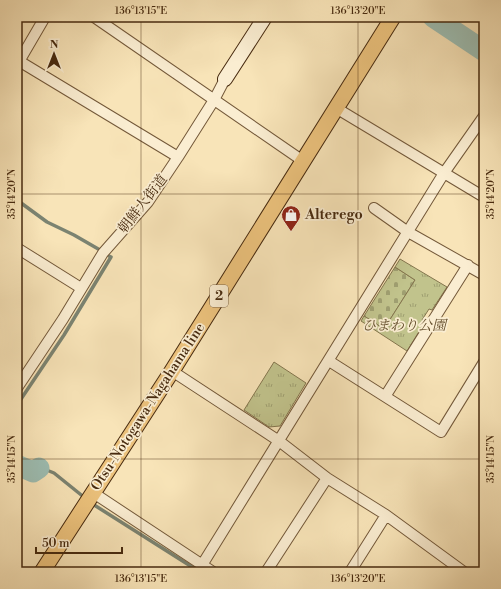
<svg xmlns="http://www.w3.org/2000/svg" width="501" height="589" viewBox="0 0 501 589" font-family="'Libre Bodoni','Noto Serif JP',serif">
	<defs>
		<pattern id="cemetery-stones" width="16" height="16" patternUnits="userSpaceOnUse"><rect width="16" height="16" fill="#c1c38c"/><path d="M2 7V4a2 2 0 0 1 4 0v3zM10 15v-3a2 2 0 0 1 4 0v3z" fill="#9f9f71"/></pattern>
		<pattern id="park-tufts" width="24" height="20" patternUnits="userSpaceOnUse"><rect width="24" height="20" fill="#c1c38c"/><path d="M3 7l-1-3M5 7V3M7 7l1-3M15 17l-1-3M17 17v-4M19 17l1-3" fill="none" stroke="#9f9f71"/></pattern>
	</defs>
	<rect width="100%" height="100%" fill="#f8e4b8"/>
	<filter id="stains"><feTurbulence type="fractalNoise" baseFrequency=".005" numOctaves="4"/><feColorMatrix values="0 0 0 0 .2 0 0 0 0 .09 0 0 0 0 .02 0 0 0 .5 -.17"/></filter>
	<radialGradient id="worn" r=".72"><stop offset=".6" stop-color="#630" stop-opacity="0"/><stop offset="1" stop-color="#630" stop-opacity=".3"/></radialGradient>
	<path fill="url(#cemetery-stones)" stroke="#84764e" d="M395,267L415,280L384,329L364,316Z"/>
	<path fill="url(#park-tufts)" stroke="#84764e" d="M400,259L447,287L432,310L429,309L422,320L425,322L407,351L361,321L364,316L384,329L415,280L395,267Z
		M274,362L306,383L280,426L269,427L244,410Z"/>
	<g fill="none" stroke-linecap="round" stroke-linejoin="round">
		<path stroke="#7b8371" stroke-width="3.5" d="M17,200L47,222L74,235L100,250
			M17,405L64,335L111,257L109,256
			M17,458L54,473L85,498
			M91,503L200,572"/>
		<path stroke="#9dbeb3" stroke-width="21" d="M433,17L484,51
			M17,465L33,472L39,468"/>
		<g stroke="#735839" stroke-width="12">
			<path id="street" d="M94,17L303,161
				M19,61L178,157
				M17,65L45,17
				M336,108L484,197
				M374,208L408,232L484,275
				M17,248L81,288
				M329,361L441,432L484,362
				M172,371L279,441L327,478L386,515L464,572
				M17,388L63,319L103,253L148,202L178,157L214,100L225,79
				M386,395L468,265
				M92,492L213,572
				M202,565L444,173L484,116
				M266,572L327,478
				M350,572L386,515"/>
		</g>
		<g stroke="#472a0f" stroke-width="16">
			<path id="secondary" d="M225,79L265,17"/>
		</g>
		<g stroke="#472a0f" stroke-width="17">
			<path id="primary" d="M42,572L172,371L393,17"/>
		</g>
		<use href="#street" stroke="#faedd1" stroke-width="10"/>
		<use href="#secondary" stroke="#faedd1" stroke-width="14"/>
		<use href="#primary" stroke="#ecc27c" stroke-width="15"/>
	</g>
	<path fill="none" stroke="#472a0f" stroke-width="1" stroke-opacity="0.45" d="M141,17V572M358,17V572M17,194H484M17,459H484"/>
	<defs>
		<g id="shop-pin" transform="scale(1)"><path d="M0 17L-7.5 6A9.5 9.5 0 1 1 7.5 6Z" fill="#8f2418" stroke="#faedd1"/><path d="M-5-2.5h2.3a2.7 3.5 0 0 1 5.4 0H5L5.5 6h-11ZM-1.5-2.5h3a1.5 2.3 0 0 0-3 0Z" fill="#fff"/></g>
	</defs>
	<g fill-rule="evenodd">
		<use href="#shop-pin" x="291" y="215"/>
	</g>
	<g text-anchor="middle" dominant-baseline="central" stroke-width="3.5" stroke-linejoin="round" paint-order="stroke">
		<rect fill="#faedd1" stroke="#7d6449" stroke-width="1" x="210" y="285" width="18" height="22" rx="3"/>
		<g font-size="13" font-weight="bold" fill="#472a0f">
			<text x="219" y="296">2</text>
		</g>
		<g font-size="14" fill="#472a0f" stroke="#faedd1">
			<text transform="translate(143 204) rotate(-52)">朝鮮人街道</text>
			<text transform="translate(148 407) rotate(-57)">Otsu-Notogawa-Nagahama line</text>
		</g>
		<g font-size="14" font-weight="bold" fill="#472a0f" stroke="#faedd1" text-anchor="start">
			<text x="305" y="215">Alterego</text>
		</g>
		<g font-size="14" font-style="italic" fill="#66502e" stroke="#faedd1">
			<text x="404" y="326">ひまわり公園</text>
		</g>
	</g>
	<rect width="501" height="589" fill="none" stroke="#f8e4b8" stroke-width="44"/>
	<g transform="translate(54 54)" stroke="#faedd1" stroke-width="3" paint-order="stroke">
	<path d="M0-3L7 15L0 10L-7 15Z" fill="#472a0f"/>
	<text y="-6" font-size="11" font-weight="bold" text-anchor="middle" fill="#472a0f">N</text>
	</g>
	<path d="M36 547v6h86v-6" fill="none" stroke="#472a0f" stroke-width="2"/>
	<text x="42" y="547" font-size="12" fill="#472a0f" stroke="#faedd1" stroke-width="3" paint-order="stroke">50 m</text>
	<rect x="22" y="22" width="457" height="545" fill="none" stroke="#472a0f" stroke-width="1.5"/>
	<g font-size="10" text-anchor="middle" fill="#472a0f">
		<text x="141" y="14">136°13'15"E</text>
		<text x="358" y="14">136°13'20"E</text>
		<text transform="translate(11 194) rotate(-90)" y="4">35°14'20"N</text>
		<text transform="translate(490 194) rotate(-90)" y="4">35°14'20"N</text>
		<text transform="translate(11 459) rotate(-90)" y="4">35°14'15"N</text>
		<text transform="translate(490 459) rotate(-90)" y="4">35°14'15"N</text>
		<text x="141" y="582">136°13'15"E</text>
		<text x="358" y="582">136°13'20"E</text>
	</g>
	<rect width="100%" height="100%" filter="url(#stains)"/>
	<rect width="100%" height="100%" fill="url(#worn)"/>
</svg>
